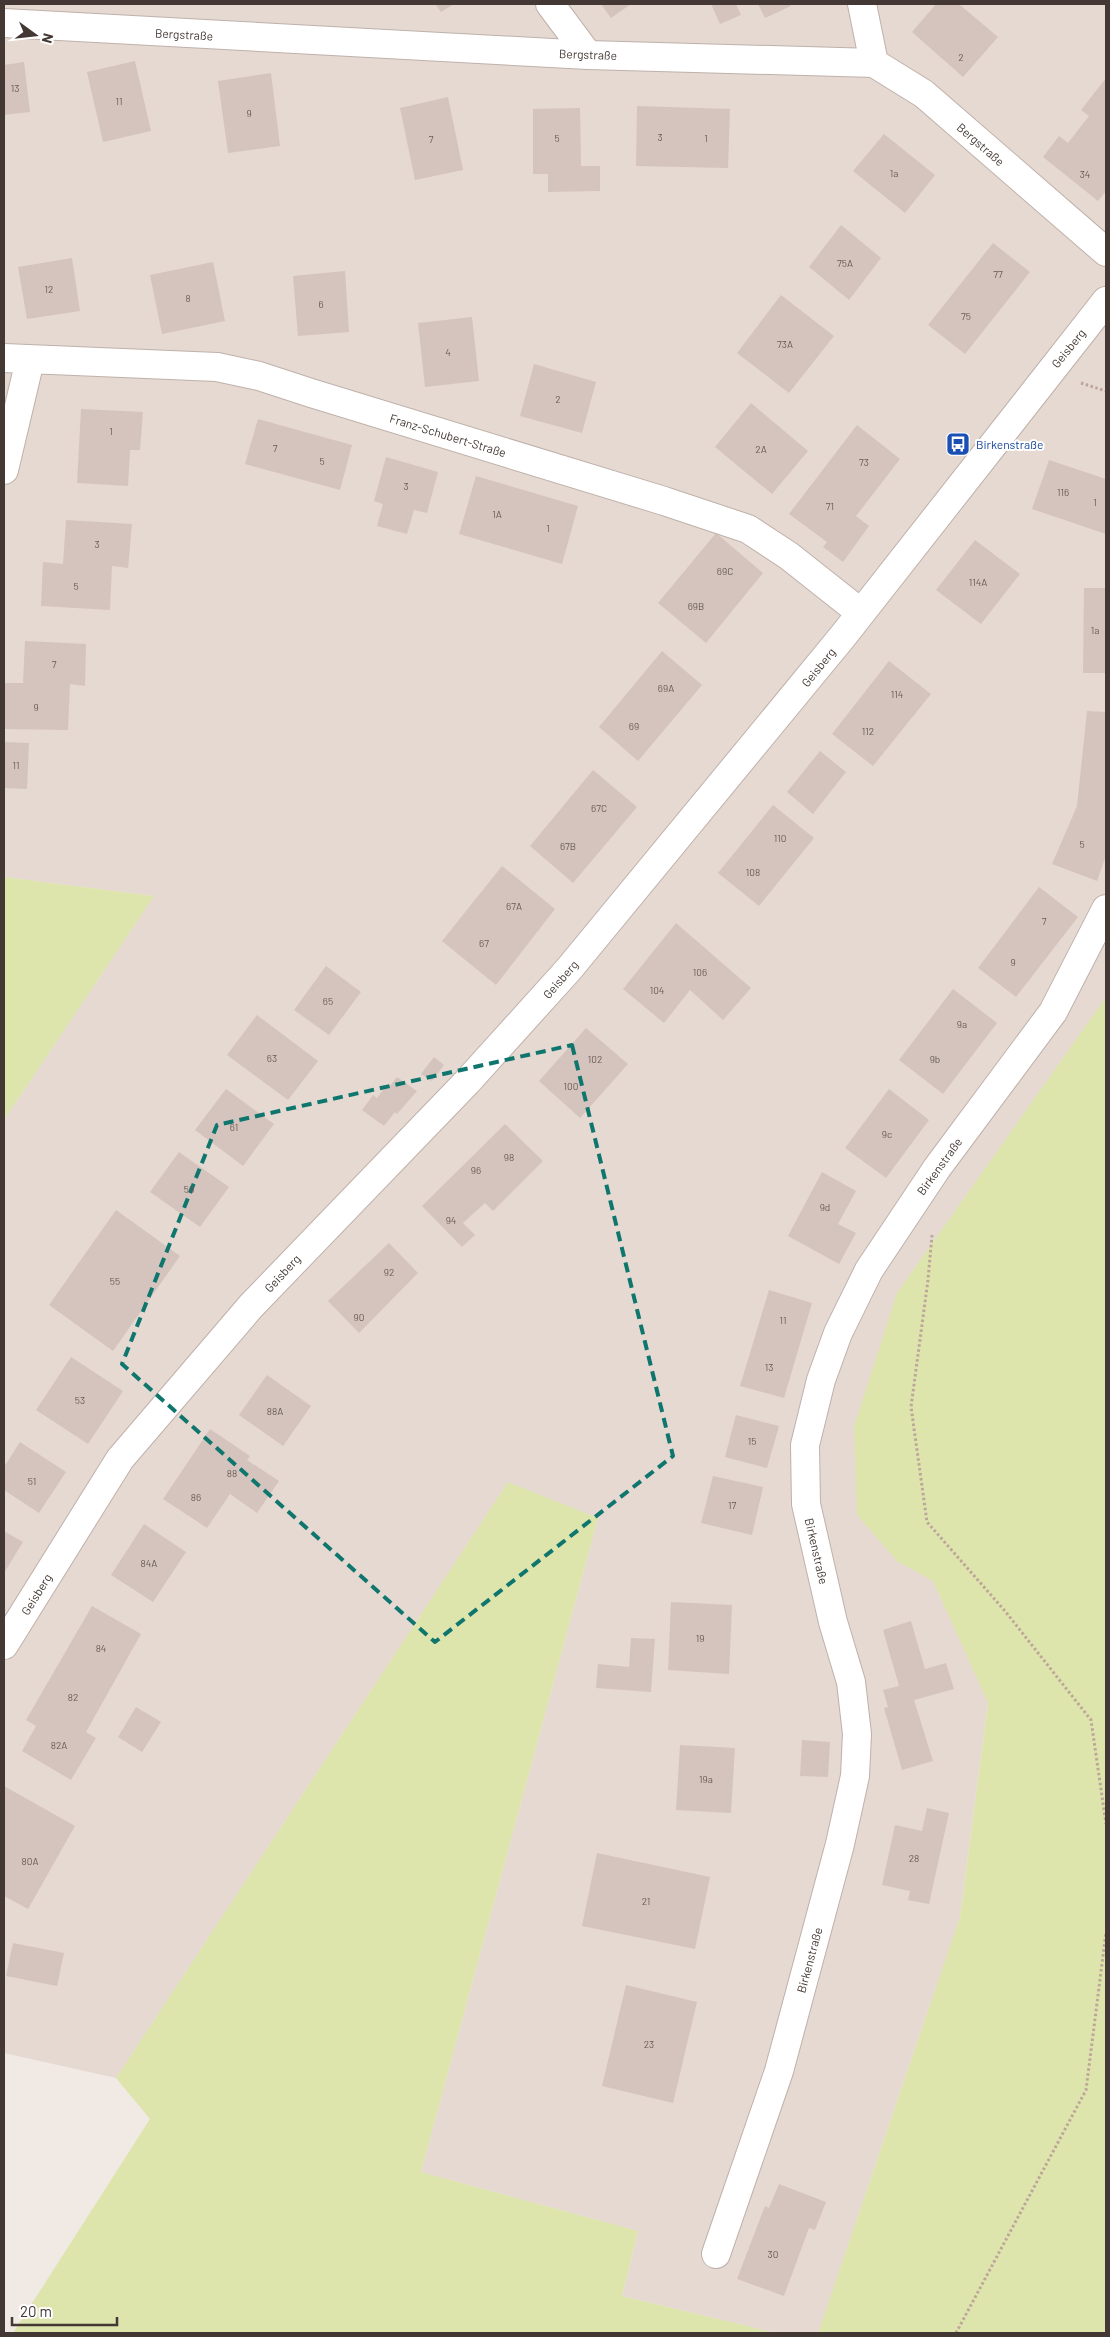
<svg xmlns="http://www.w3.org/2000/svg" width="1110" height="2337" viewBox="0 0 1110 2337" font-family="Barlow,sans-serif">
	<rect width="100%" height="100%" fill="#f1e9e4"/>
	<path fill="#e5d9d2" d="M4,4H1106V997L897,1293V1561L933,1581L988,1702L960,1917L818,2333H776L622,2296L638,2231L421,2172L598,1518L508,1482L116,2078L4,2053V1120L154,896L4,877Z"/>
	<path fill="#dde5ad" d="M4,877L154,896L4,1120Z
		M1106,997V2333H818L960,1917L988,1703L933,1581L897,1561L857,1515L854,1427L897,1293Z
		M508,1482L598,1518L421,2172L638,2231L622,2296L776,2333H13L150,2119L116,2078Z"/>
	<path fill="#d5c4bd" d="M435,4H454L441,12Z
		M601,4H631L611,18Z
		M711,4H736L741,15L720,24Z
		M758,4H790L791,6L765,18Z
		M936,4H959L998,37L963,77L912,32Z
		M135,61L151,131L103,142L87,72Z
		M24,62L30,112L4,115V65Z
		M271,73L280,146L228,153L218,81Z
		M1106,78V191L1098,201L1043,157L1059,136L1068,143L1089,116L1081,110Z
		M448,97L463,170L415,180L400,108Z
		M637,106L730,109L728,168L636,166Z
		M580,108L581,166H600V191L548,192V174H533V109Z
		M884,134L935,175L905,213L853,171Z
		M841,225L881,258L849,300L809,267Z
		M993,243L1030,272L965,354L928,325Z
		M72,258L80,311L27,319L18,267Z
		M213,262L225,321L162,334L150,275Z
		M345,271L349,332L298,336L293,276Z
		M781,295L834,336L789,393L737,353Z
		M472,317L479,381L425,387L418,323Z
		M534,364L596,382L582,433L520,416Z
		M751,403L808,451L772,494L715,447Z
		M81,409L143,412L140,450H130L128,486L77,483Z
		M258,419L352,445L340,490L245,464Z
		M857,425L900,459L856,516L869,526L843,562L823,547L827,542L789,514Z
		M386,457L438,472L427,513L414,510L407,534L377,526L383,504L374,501Z
		M1049,460L1106,479V534L1032,509Z
		M476,476L578,506L562,564L459,534Z
		M66,520L132,524L128,568L112,566L110,610L41,606L43,562L63,564Z
		M716,533L763,573L706,643L658,603Z
		M975,540L1020,574L981,624L936,590Z
		M1084,588H1106V673H1083Z
		M25,641L86,644L85,686L70,684L68,730L4,729V683H23Z
		M662,651L702,685L638,761L599,727Z
		M889,661L931,694L873,766L832,734Z
		M1087,711L1106,712V856L1097,881L1052,864L1077,806Z
		M4,742L29,743L27,789L4,788Z
		M820,751L846,772L813,814L787,792Z
		M593,770L637,807L573,883L530,846Z
		M773,805L814,838L759,906L718,873Z
		M502,866L555,909L496,985L442,941Z
		M1039,887L1078,917L1016,997L978,968Z
		M676,923L751,988L723,1020L690,990L664,1023L623,989Z
		M326,966L361,992L329,1035L294,1010Z
		M953,989L997,1023L943,1094L899,1060Z
		M257,1015L318,1061L288,1100L227,1055Z
		M586,1028L628,1064L580,1118L539,1081Z
		M434,1057L444,1065L432,1081L421,1074Z
		M397,1077L417,1091L397,1114L395,1112L384,1126L362,1110L373,1095L377,1098L386,1086L388,1088Z
		M226,1089L274,1124L243,1166L195,1130Z
		M889,1089L929,1120L886,1178L845,1148Z
		M505,1124L543,1161L493,1211L485,1203L463,1223L475,1235L462,1247L422,1206Z
		M179,1152L229,1187L200,1227L150,1192Z
		M822,1172L856,1191L838,1224L856,1233L839,1264L788,1236Z
		M116,1210L180,1256L113,1351L49,1305Z
		M389,1243L418,1273L359,1333L328,1301Z
		M769,1290L812,1303L784,1398L740,1386Z
		M71,1357L123,1391L88,1444L36,1410Z
		M267,1375L311,1406L283,1446L239,1415Z
		M736,1415L779,1426L767,1468L725,1457Z
		M210,1429L250,1456L247,1460L279,1481L257,1513L230,1494L207,1528L163,1499Z
		M20,1442L66,1472L39,1513L4,1490V1467Z
		M713,1476L763,1487L752,1535L701,1523Z
		M144,1524L186,1552L153,1602L111,1575Z
		M4,1531L23,1542L4,1573Z
		M671,1602L732,1605L729,1674L668,1670Z
		M92,1606L141,1634L86,1732L96,1738L71,1780L22,1751L36,1726L26,1720Z
		M911,1621L925,1669L946,1663L954,1689L914,1700L933,1761L902,1770L884,1708L888,1707L883,1690L899,1686L883,1630Z
		M631,1638L655,1639L651,1692L596,1688L598,1664L629,1667Z
		M136,1707L161,1722L142,1752L118,1737Z
		M802,1740L830,1742L828,1777L800,1776Z
		M680,1745L735,1748L731,1813L676,1810Z
		M4,1786L75,1826L28,1909L4,1896Z
		M927,1808L949,1813L929,1904L908,1900L910,1891L882,1885L895,1825L922,1831Z
		M597,1853L710,1877L695,1949L582,1926Z
		M13,1943L64,1953L57,1986L6,1976Z
		M626,1985L697,2002L673,2103L602,2086Z
		M779,2184L826,2202L815,2230L809,2228L784,2296L737,2279L765,2206L769,2208Z"/>
	<g fill="none" stroke-linecap="round" stroke-linejoin="round">
		<g stroke="#bfb1aa" stroke-width="30">
			<path id="minor" d="M550,4L588,55
				M862,4L874,63
				M4,23L588,55L874,63L924,94L1106,252
				M4,358L217,367L259,376L311,393L664,501L748,529L789,556L861,613
				M4,470L30,360
				M4,1645L120,1459L251,1306L467,1082L569,969L843,636L1106,301
				M716,2254L779,2071L840,1844L855,1776L857,1734L851,1682L833,1622L806,1504L805,1445L821,1380L838,1333L869,1270L937,1168L1053,1012L1106,909"/>
		</g>
		<path stroke="#bea599" stroke-width="3" stroke-dasharray="2.5 2.5" stroke-linecap="butt" d="M1081,383L1106,391
			M932,1235L928,1280L911,1407L927,1522L1005,1611L1091,1720L1106,1824
			M956,2333L1086,2090L1106,1932"/>
		<use href="#minor" stroke="#fff" stroke-width="28"/>
	</g>
	<path fill="none" stroke="#0f766e" stroke-width="4" stroke-dasharray="10 6" stroke-linejoin="round" d="M572,1045L673,1456L435,1642L122,1364L217,1125Z"/>
	<defs>
		<g id="bus-square" transform="scale(1.25)"><rect x="-9" y="-9" width="18" height="18" rx="4" fill="#1a4fb4" stroke="#fff"/><path d="M-5-6H5V4H4V6H2V4H-2V6H-4V4H-5ZM-3.5-4V0h7V-4ZM-3.5 1.2v1.5H-2V1.2ZM2 1.2v1.5H3.5V1.2Z" fill="#fff"/></g>
	</defs>
	<g fill-rule="evenodd">
		<use href="#bus-square" x="958" y="444"/>
	</g>
	<g text-anchor="middle" dominant-baseline="central" stroke-width="4" stroke-linejoin="round" paint-order="stroke">
		<g font-size="10" fill="#685b56">
			<text x="961" y="57">2</text>
			<text x="15" y="88">13</text>
			<text x="119" y="101">11</text>
			<text x="249" y="113">9</text>
			<text x="660" y="137">3</text>
			<text x="557" y="138">5</text>
			<text x="706" y="138">1</text>
			<text x="431" y="139">7</text>
			<text x="894" y="173">1a</text>
			<text x="1085" y="174">34</text>
			<text x="845" y="263">75A</text>
			<text x="998" y="274">77</text>
			<text x="49" y="289">12</text>
			<text x="188" y="298">8</text>
			<text x="321" y="304">6</text>
			<text x="966" y="316">75</text>
			<text x="785" y="344">73A</text>
			<text x="448" y="352">4</text>
			<text x="558" y="399">2</text>
			<text x="111" y="431">1</text>
			<text x="275" y="448">7</text>
			<text x="761" y="449">2A</text>
			<text x="322" y="461">5</text>
			<text x="864" y="462">73</text>
			<text x="406" y="486">3</text>
			<text x="1063" y="492">116</text>
			<text x="1095" y="502">1</text>
			<text x="830" y="506">71</text>
			<text x="497" y="514">1A</text>
			<text x="548" y="528">1</text>
			<text x="97" y="544">3</text>
			<text x="725" y="571">69C</text>
			<text x="978" y="582">114A</text>
			<text x="76" y="586">5</text>
			<text x="696" y="606">69B</text>
			<text x="1095" y="630">1a</text>
			<text x="54" y="664">7</text>
			<text x="666" y="688">69A</text>
			<text x="897" y="694">114</text>
			<text x="36" y="707">9</text>
			<text x="634" y="726">69</text>
			<text x="868" y="731">112</text>
			<text x="16" y="765">11</text>
			<text x="599" y="808">67C</text>
			<text x="780" y="838">110</text>
			<text x="1082" y="844">5</text>
			<text x="568" y="846">67B</text>
			<text x="753" y="872">108</text>
			<text x="514" y="906">67A</text>
			<text x="1044" y="921">7</text>
			<text x="484" y="943">67</text>
			<text x="1013" y="962">9</text>
			<text x="700" y="972">106</text>
			<text x="657" y="990">104</text>
			<text x="328" y="1001">65</text>
			<text x="962" y="1024">9a</text>
			<text x="272" y="1058">63</text>
			<text x="595" y="1059">102</text>
			<text x="935" y="1059">9b</text>
			<text x="571" y="1086">100</text>
			<text x="234" y="1127">61</text>
			<text x="887" y="1134">9c</text>
			<text x="509" y="1157">98</text>
			<text x="476" y="1170">96</text>
			<text x="189" y="1189">59</text>
			<text x="825" y="1207">9d</text>
			<text x="451" y="1220">94</text>
			<text x="389" y="1272">92</text>
			<text x="115" y="1281">55</text>
			<text x="359" y="1317">90</text>
			<text x="783" y="1320">11</text>
			<text x="769" y="1367">13</text>
			<text x="80" y="1400">53</text>
			<text x="275" y="1411">88A</text>
			<text x="752" y="1441">15</text>
			<text x="232" y="1473">88</text>
			<text x="32" y="1481">51</text>
			<text x="196" y="1497">86</text>
			<text x="732" y="1505">17</text>
			<text x="149" y="1563">84A</text>
			<text x="700" y="1638">19</text>
			<text x="101" y="1648">84</text>
			<text x="73" y="1697">82</text>
			<text x="59" y="1745">82A</text>
			<text x="706" y="1779">19a</text>
			<text x="914" y="1858">28</text>
			<text x="30" y="1861">80A</text>
			<text x="646" y="1901">21</text>
			<text x="649" y="2044">23</text>
			<text x="773" y="2254">30</text>
		</g>
		<g font-size="12" fill="#433834" stroke="#fff">
			<text transform="translate(184 34) rotate(3)">Bergstraße</text>
			<text transform="translate(588 54) rotate(2)">Bergstraße</text>
			<text transform="translate(981 144) rotate(41)">Bergstraße</text>
			<text transform="translate(1068 348) rotate(-51)">Geisberg</text>
			<text transform="translate(448 435) rotate(17)">Franz-Schubert-Straße</text>
			<text transform="translate(818 667) rotate(-51)">Geisberg</text>
			<text transform="translate(560 979) rotate(-49)">Geisberg</text>
			<text transform="translate(939 1166) rotate(-54)">Birkenstraße</text>
			<text transform="translate(282 1273) rotate(-47)">Geisberg</text>
			<text transform="translate(817 1551) rotate(77)">Birkenstraße</text>
			<text transform="translate(36 1594) rotate(-58)">Geisberg</text>
			<text transform="translate(809 1960) rotate(-75)">Birkenstraße</text>
		</g>
		<g font-size="12" fill="#164399" stroke="#fff" text-anchor="start">
			<text x="976" y="444">Birkenstraße</text>
		</g>
	</g>
	<rect width="1110" height="2337" fill="none" stroke="#433834" stroke-width="10"/>
	<g transform="translate(35 35) rotate(105)" stroke="#ffffff" stroke-width="4" paint-order="stroke">
	<path d="M0-4L9 19L0 12L-9 19Z" fill="#433834"/>
	<text y="-8" font-size="14" font-weight="bold" text-anchor="middle" fill="#433834">N</text>
	</g>
	<path d="M12 2317v8h105v-8" fill="none" stroke="#433834" stroke-width="2.5"/>
	<text x="20" y="2317" font-size="15" fill="#433834" stroke="#ffffff" stroke-width="4" paint-order="stroke">20 m</text>
</svg>
